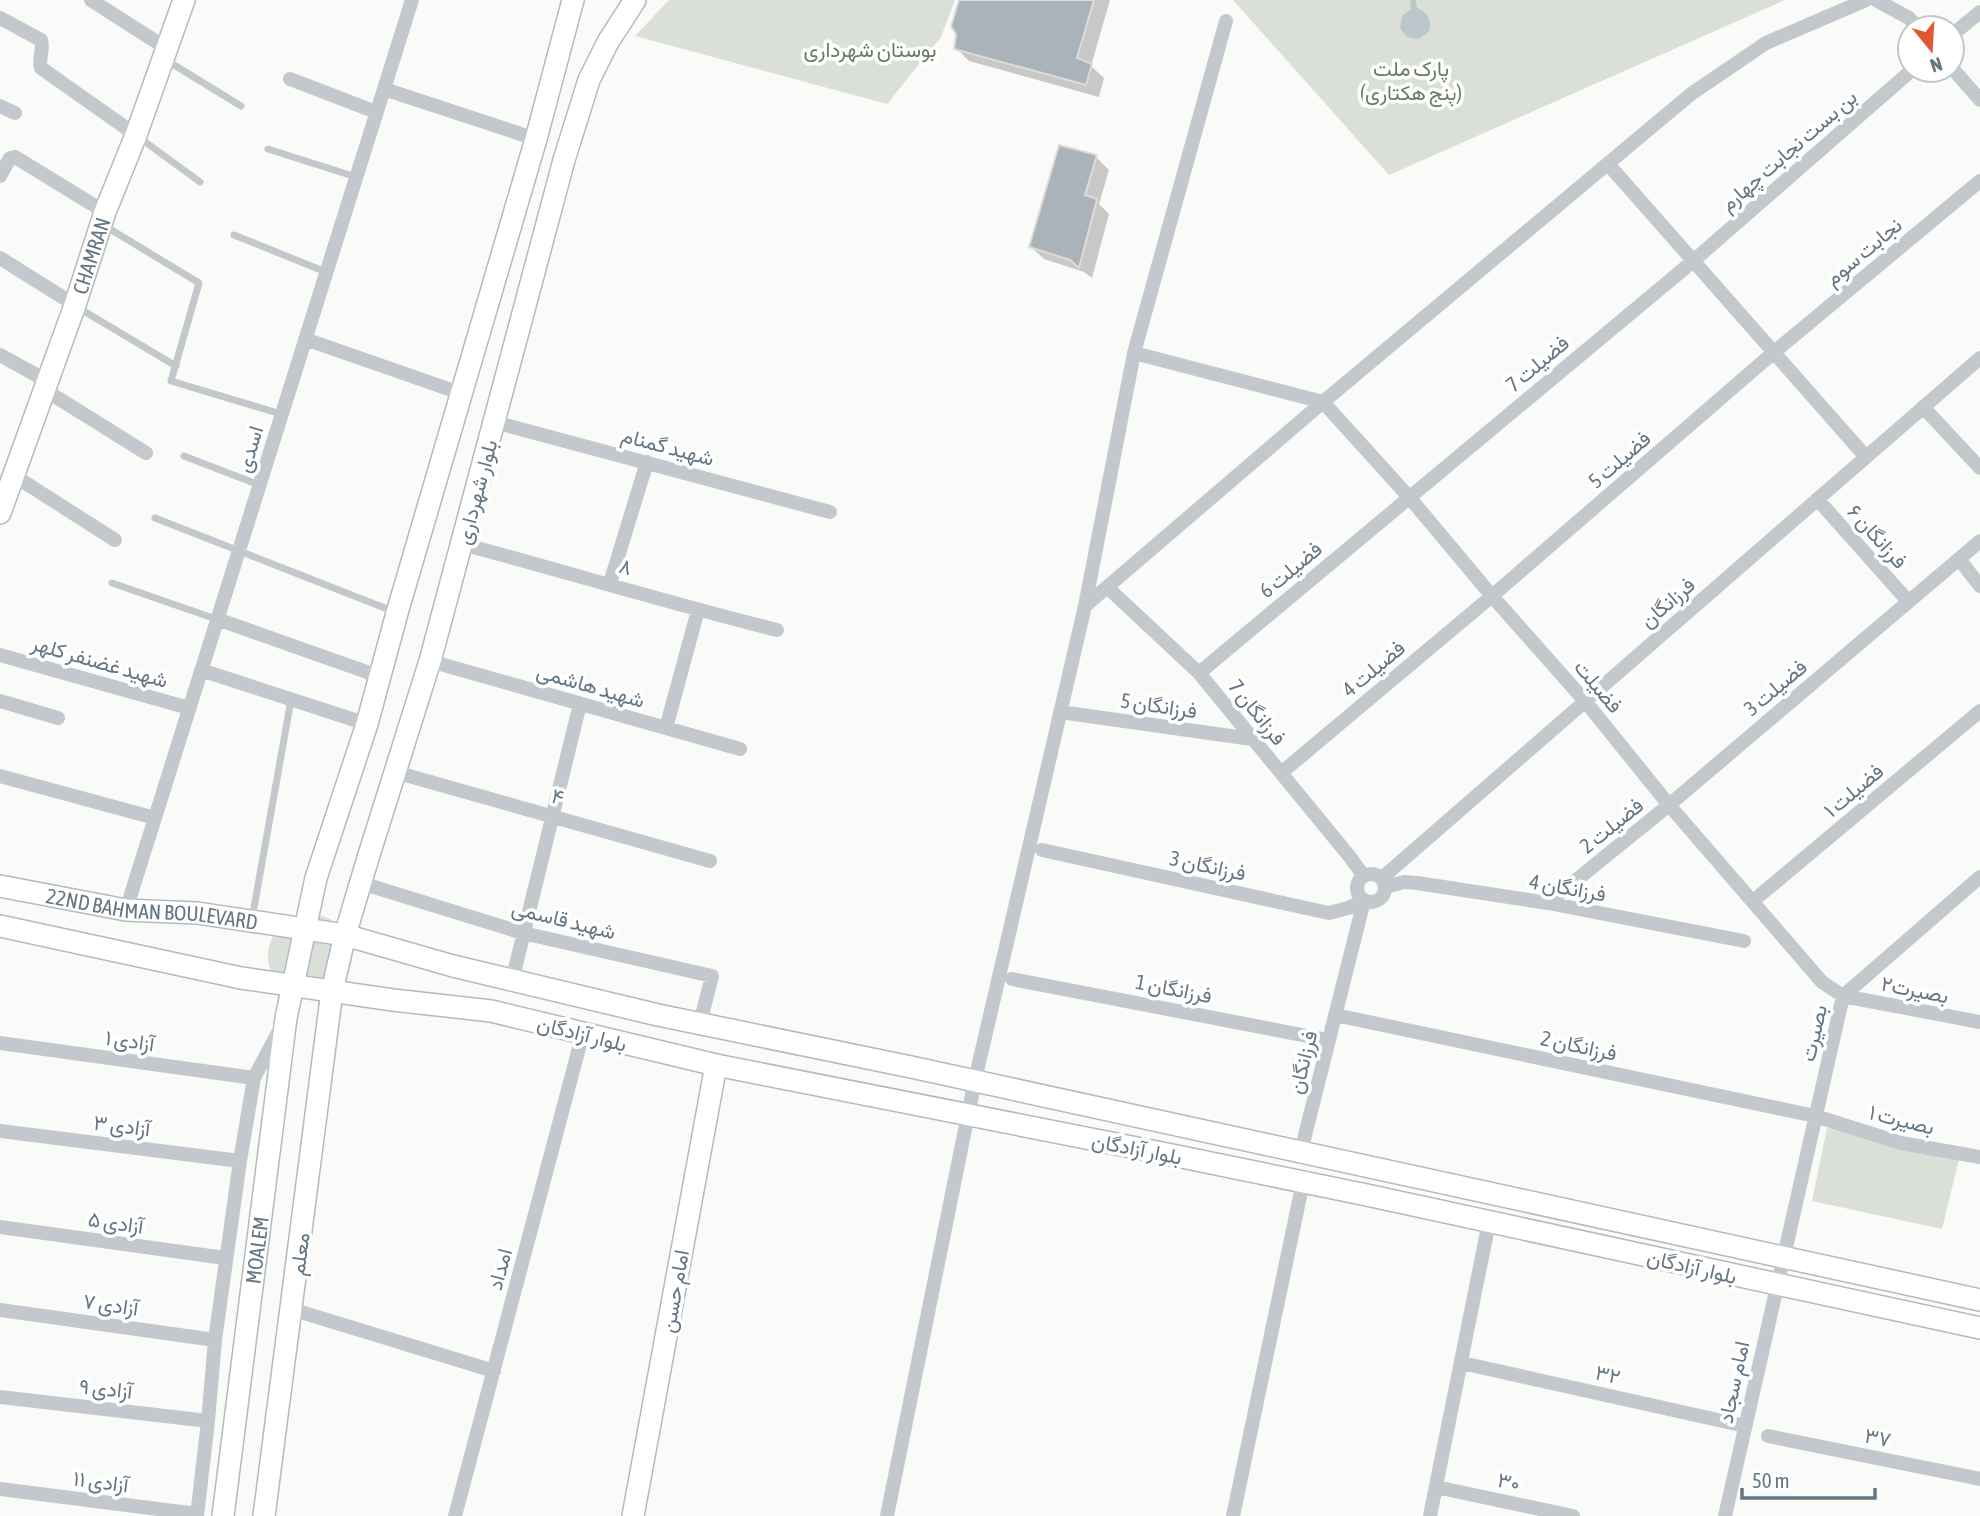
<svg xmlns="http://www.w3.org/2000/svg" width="1980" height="1516" viewBox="0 0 1980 1516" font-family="'Asap Condensed',Vazirmatn,sans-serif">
	<rect width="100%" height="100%" fill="#fafaf8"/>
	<path fill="#dadfd7" d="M669,0H955L941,37L887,104L635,36Z
		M1233,0H1785L1389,175Z
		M268 956a42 42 0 1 1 84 0a42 42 0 1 1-84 0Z
		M1827,1128L1924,1148L1959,1159L1942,1229L1812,1201Z"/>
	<path fill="#bbc7cb" d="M1410,0H1416L1417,8C1428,12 1432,20 1429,31L1419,39L1407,37L1400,28L1402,16L1411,9Z"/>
	<path fill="#0003" d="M961,0H1110L1091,66L1104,78L1099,97L969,61L956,48Z
		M1096,157L1109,170L1099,204L1109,214L1092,278L1084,272L1044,259L1031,247Z"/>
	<path fill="#aab3b9" stroke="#dcdcda" stroke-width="2" d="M959,0H1094L1077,58L1092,64L1086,85L954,49L956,34L951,26Z
		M1059,145L1097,155L1085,195L1097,199L1079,268L1070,260L1029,247Z"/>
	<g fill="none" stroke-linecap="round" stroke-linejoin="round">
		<g stroke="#b3babf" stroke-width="24">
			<g id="secondary">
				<path id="s1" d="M0,513L75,305L105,212L136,135L184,0"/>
				<path id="s2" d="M0,886L126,910L197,913L345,935L453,966L658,1015L911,1067L1980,1300"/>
				<path d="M0,926L241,978L393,1000L491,1011L716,1065L1167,1154L1362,1194L1980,1328"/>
				<path id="s3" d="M223,1516L286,1018L316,878L367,724L397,613L536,139L573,0"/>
				<path d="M264,1516L332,991L345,935L368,858L430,661L564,160L589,80L608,42L635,0"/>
				<path d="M633,1516L716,1065"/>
			</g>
		</g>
		<path stroke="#c3c8cc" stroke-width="7" d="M166,60L241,106
			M137,136L200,182
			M268,149L356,177
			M105,226L199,283L171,381L281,414
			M234,235L326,272
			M77,307L176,366
			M184,456L259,485
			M155,518L395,612
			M112,583L216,619
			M252,919L291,700"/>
		<path stroke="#c3c8cc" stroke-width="14" d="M91,0L166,48
			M1876,0L1909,18L1918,28
			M0,18L41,40C44,50 38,59 41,68L136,135
			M1952,35L1980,12
			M1952,68L1980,100
			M290,79L376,112
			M384,89L536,139
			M0,106L15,113
			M1608,164L1866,457
			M0,176L10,158L15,157L105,212
			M0,258L75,305
			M305,339L460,393
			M1134,353L1323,402L1409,497L1492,596L1585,701L1669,805L1822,982L1843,996L1980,1022
			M0,355L47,381
			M45,390L146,453
			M1923,407L1980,468
			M494,422L830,512
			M13,475L115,540
			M1817,499L1908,601
			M462,544C567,572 672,604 777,630
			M1959,559L1980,586
			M610,583L647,462
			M1107,587L1199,673L1350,857L1363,875
			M1085,606L1134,353L1226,21
			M217,619L381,677
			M0,655L189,708
			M430,661L740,749
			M201,670L367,724
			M1199,673L1692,262L1912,70
			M0,701L58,718
			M1060,712L1252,739
			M666,728L698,610
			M395,772L710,861
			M1281,773L1492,596L1773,353L1980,181
			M0,776L155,818
			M1042,850L1329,913L1348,908L1364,901
			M1357 888a14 14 0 1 1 28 0a14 14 0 1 1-28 0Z
			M1382,878L1980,358
			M361,883L523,933L712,976L700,1023
			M1386,887L1404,882L1417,883L1548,903L1744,941
			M1753,901L1980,711
			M1548,903L1669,805L1980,541
			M126,910L412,0
			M1012,979L1328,1040
			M512,981L580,704
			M1335,1015L1815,1116L1901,1143L1980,1157
			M0,1043L254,1078
			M0,1131L240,1161
			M1301,1151L1364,901
			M0,1227L225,1258
			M291,1309L494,1371
			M0,1310L215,1340
			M1462,1363L1745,1426
			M0,1397L208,1421
			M1768,1436L1980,1479
			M1436,1487L1573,1516
			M0,1489L197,1514
			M197,1516L208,1421L215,1340L240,1161L254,1078L280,1029
			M455,1516L583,1033
			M887,1516L975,1080L1085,606L1323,402L1691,94L1766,43L1866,0
			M1233,1516L1303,1182
			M1430,1516L1489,1222
			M1725,1516L1843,996L1980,877"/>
		<use href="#secondary" stroke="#fff" stroke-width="21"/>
	</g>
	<g text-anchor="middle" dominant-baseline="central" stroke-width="7" stroke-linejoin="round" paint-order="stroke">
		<g font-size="21" fill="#687a64" stroke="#fff">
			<text x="870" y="49">بوستان شهرداری</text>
			<text x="1411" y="68">پارک ملت<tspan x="1411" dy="24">(پنج هکتاری)</tspan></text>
		</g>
		<g font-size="21" fill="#657683" stroke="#fff">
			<text transform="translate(1788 150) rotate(-41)">بن بست نجابت چهارم</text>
			<text transform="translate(1863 251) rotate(-40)">نجابت سوم</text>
			<text stroke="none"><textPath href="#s1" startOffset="273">CHAMRAN</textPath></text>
			<text transform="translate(1537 363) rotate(-40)">فضیلت 7</text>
			<text transform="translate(668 446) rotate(15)">شهید گمنام</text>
			<text transform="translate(249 449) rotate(-73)">اسدی</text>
			<text transform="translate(1619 459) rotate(-41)">فضیلت 5</text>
			<text transform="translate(476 492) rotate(-75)">بلوار شهرداری</text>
			<text transform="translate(1878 536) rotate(48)">فرزانگان ۶</text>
			<text transform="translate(626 566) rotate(16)">۸</text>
			<text transform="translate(1290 569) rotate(-40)">فضیلت 6</text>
			<text transform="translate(1667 602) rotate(-41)">فرزانگان</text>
			<text transform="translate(100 661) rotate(16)">شهید غضنفر کلهر</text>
			<text transform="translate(1373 668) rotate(-40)">فضیلت 4</text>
			<text transform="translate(591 685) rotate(16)">شهید هاشمی</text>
			<text transform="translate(1599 686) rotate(50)">فضیلت</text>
			<text transform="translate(1775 687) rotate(-40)">فضیلت 3</text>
			<text transform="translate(1159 705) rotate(8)">فرزانگان 5</text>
			<text transform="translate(1258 712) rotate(51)">فرزانگان 7</text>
			<text transform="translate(1853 790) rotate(-40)">فضیلت ۱</text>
			<text transform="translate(558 796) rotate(16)">۴</text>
			<text transform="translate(1611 825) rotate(-39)">فضیلت 2</text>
			<text transform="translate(1208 865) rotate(12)">فرزانگان 3</text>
			<text transform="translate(1568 887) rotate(10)">فرزانگان 4</text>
			<text stroke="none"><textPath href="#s2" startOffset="154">22ND BAHMAN BOULEVARD</textPath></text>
			<text transform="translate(564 919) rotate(14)">شهید قاسمی</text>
			<text transform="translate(1174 988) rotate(11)">فرزانگان 1</text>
			<text transform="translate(1915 989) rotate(11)">بصیرت۲</text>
			<text transform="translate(582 1033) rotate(14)">بلوار آزادگان</text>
			<text transform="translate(1813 1033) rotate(-77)">بصیرت</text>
			<text transform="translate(130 1040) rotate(8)">آزادی ۱</text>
			<text transform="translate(1579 1045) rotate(12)">فرزانگان 2</text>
			<text transform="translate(1302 1062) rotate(-76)">فرزانگان</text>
			<text transform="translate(1902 1119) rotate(14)">بصیرت ۱</text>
			<text transform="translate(122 1125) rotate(7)">آزادی ۳</text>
			<text transform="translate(1137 1148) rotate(11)">بلوار آزادگان</text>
			<text transform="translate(116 1222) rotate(8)">آزادی ۵</text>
			<text stroke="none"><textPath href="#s3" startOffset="268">MOALEM</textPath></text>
			<text transform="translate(299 1254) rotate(-83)">معلم</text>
			<text transform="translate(1692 1266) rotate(13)">بلوار آزادگان</text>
			<text transform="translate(499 1269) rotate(-75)">امداد</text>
			<text transform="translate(674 1291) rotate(-80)">امام حسن</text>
			<text transform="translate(111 1304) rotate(8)">آزادی ۷</text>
			<text transform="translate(1608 1374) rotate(13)">۳۲</text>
			<text transform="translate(1733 1382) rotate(-78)">امام سجاد</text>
			<text transform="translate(106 1388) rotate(6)">آزادی ۹</text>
			<text transform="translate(1878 1437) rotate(11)">۳۷</text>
			<text transform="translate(101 1481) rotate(7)">آزادی ۱۱</text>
			<text transform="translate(1509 1481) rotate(12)">۳۰</text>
		</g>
	</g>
	<g transform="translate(1931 49) rotate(162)"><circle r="33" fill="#ffffff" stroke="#c1c8cd" stroke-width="2"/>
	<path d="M0-5L12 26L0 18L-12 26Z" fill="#e4572e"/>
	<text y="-10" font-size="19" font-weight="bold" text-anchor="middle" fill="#657683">N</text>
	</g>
	<path d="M1742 1488v10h133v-10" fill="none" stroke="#657683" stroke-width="3.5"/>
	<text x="1752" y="1488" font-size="21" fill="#657683" stroke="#ffffff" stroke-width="5" paint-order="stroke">50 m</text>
</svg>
